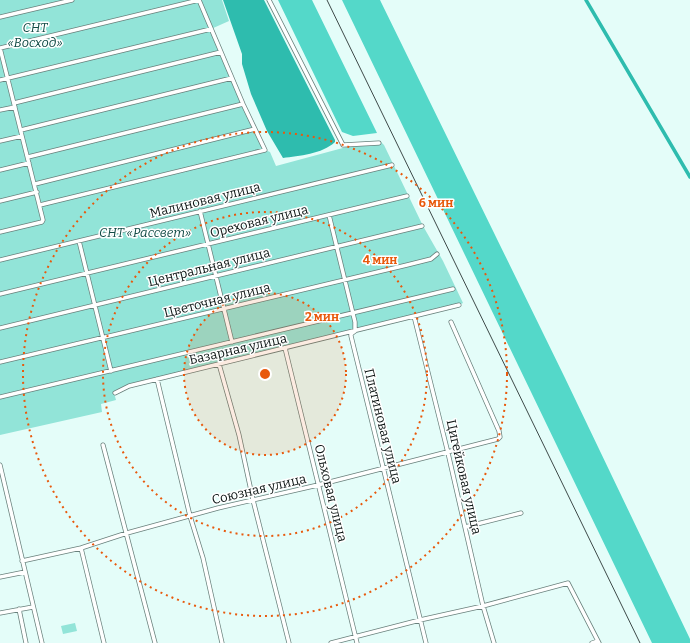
<svg xmlns="http://www.w3.org/2000/svg" width="690" height="643" viewBox="0 0 690 643" font-family="Bitter,serif">
	<rect width="100%" height="100%" fill="#e4fdf9"/>
	<path fill="#92e4d8" d="M0,0H222L229,21L211,29L265,150L270,152L276,166L365,142L371,141L381,142L384,145L423,226L443,261L463,303L459,305L129,386L114,393L116,400L101,404L102,412L0,435Z
		M75,623L77,631L63,634L61,626Z"/>
	<path fill="#54d8c9" d="M278,0H312L377,133L353,136L342,132Z
		M342,0H380L565,378L690,639V643H652Z"/>
	<path fill="#2ebcae" d="M223,0H264L335,140V142C322,154 299,156 283,158L267,131L251,94L242,64V54Z"/>
	<g fill="none" stroke-linecap="round" stroke-linejoin="round">
		<path stroke="#2ebcae" stroke-width="3.5" d="M586,0L690,177"/>
		<g stroke="#69807c" stroke-width="5">
			<path id="minor" d="M269,0L343,145L379,143
				M0,17L72,0
				M0,48L43,220L42,222L0,232
				M0,48L199,0
				M0,80L211,29
				M14,103L221,52
				M0,110L15,107
				M21,130L232,78
				M0,141L22,136
				M28,157L243,104
				M0,170L29,163
				M35,184L255,129
				M0,201L37,192
				M40,205L265,150L243,104L199,0
				M200,211L232,342
				M329,215L355,322V331L351,334V336L426,643
				M79,241L111,371
				M0,260L392,165
				M0,294L407,196
				M414,316L448,453L483,606L494,643
				M0,328L422,226
				M285,348L357,643
				M0,362L407,265L431,259L437,254
				M219,364L239,435L253,500L289,643
				M157,379L190,516L203,558L222,643
				M115,393L129,386L459,305
				M0,397L453,289
				M103,445L155,643
				M0,465L42,643
				M465,527L521,513
				M81,548L104,643
				M22,561L81,548L127,533L218,508L318,485L498,439L500,437L499,431L451,322
				M0,577L25,572
				M19,609L26,643
				M0,613L33,607
				M331,643L420,620L483,606L568,583L599,643
				M592,643L598,641"/>
		</g>
		<use href="#minor" stroke="#fff" stroke-width="3.5"/>
		<path stroke="#3e4a49" stroke-width="1" d="M327,0L640,643"/>
	</g>
	<circle cx="265" cy="374" r="81" fill="#e8590c" fill-opacity=".12"/>
	<g fill="none" stroke="#e8590c" stroke-width="2" stroke-dasharray="2 4">
		<circle cx="265" cy="374" r="81"/>
		<circle cx="265" cy="374" r="162"/>
		<circle cx="265" cy="374" r="242"/>
	</g>
	<g text-anchor="middle" dominant-baseline="central" stroke-width="3" stroke-linejoin="round" paint-order="stroke">
		<g font-size="13" font-style="italic" fill="#114b45" stroke="#fff">
			<text x="35" y="27">СНТ<tspan x="35" dy="15">«Восход»</tspan></text>
			<text x="145" y="232">СНТ «Рассвет»</text>
		</g>
		<g font-size="13" fill="#0d1615" stroke="#fff">
			<text transform="translate(205 200) rotate(-14)">Малиновая улица</text>
			<text transform="translate(259 221) rotate(-14)">Ореховая улица</text>
			<text transform="translate(209 267) rotate(-14)">Центральная улица</text>
			<text transform="translate(217 300) rotate(-14)">Цветочная улица</text>
			<text transform="translate(238 349) rotate(-13)">Базарная улица</text>
			<text transform="translate(383 426) rotate(76)">Платиновая улица</text>
			<text transform="translate(464 477) rotate(77)">Цигейковая улица</text>
			<text transform="translate(259 489) rotate(-13)">Союзная улица</text>
			<text transform="translate(331 493) rotate(76)">Ольховая улица</text>
		</g>
	</g>
	<circle cx="265" cy="374" r="6" fill="#e8590c" stroke="#fff" stroke-width="2"/>
	<g font-size="12" text-anchor="middle" font-weight="bold" fill="#e8590c" stroke="#fff" stroke-width="3" stroke-linejoin="round" paint-order="stroke">
		<text x="436" y="207">6 мин</text>
		<text x="380" y="264">4 мин</text>
		<text x="322" y="321">2 мин</text>
	</g>
</svg>
